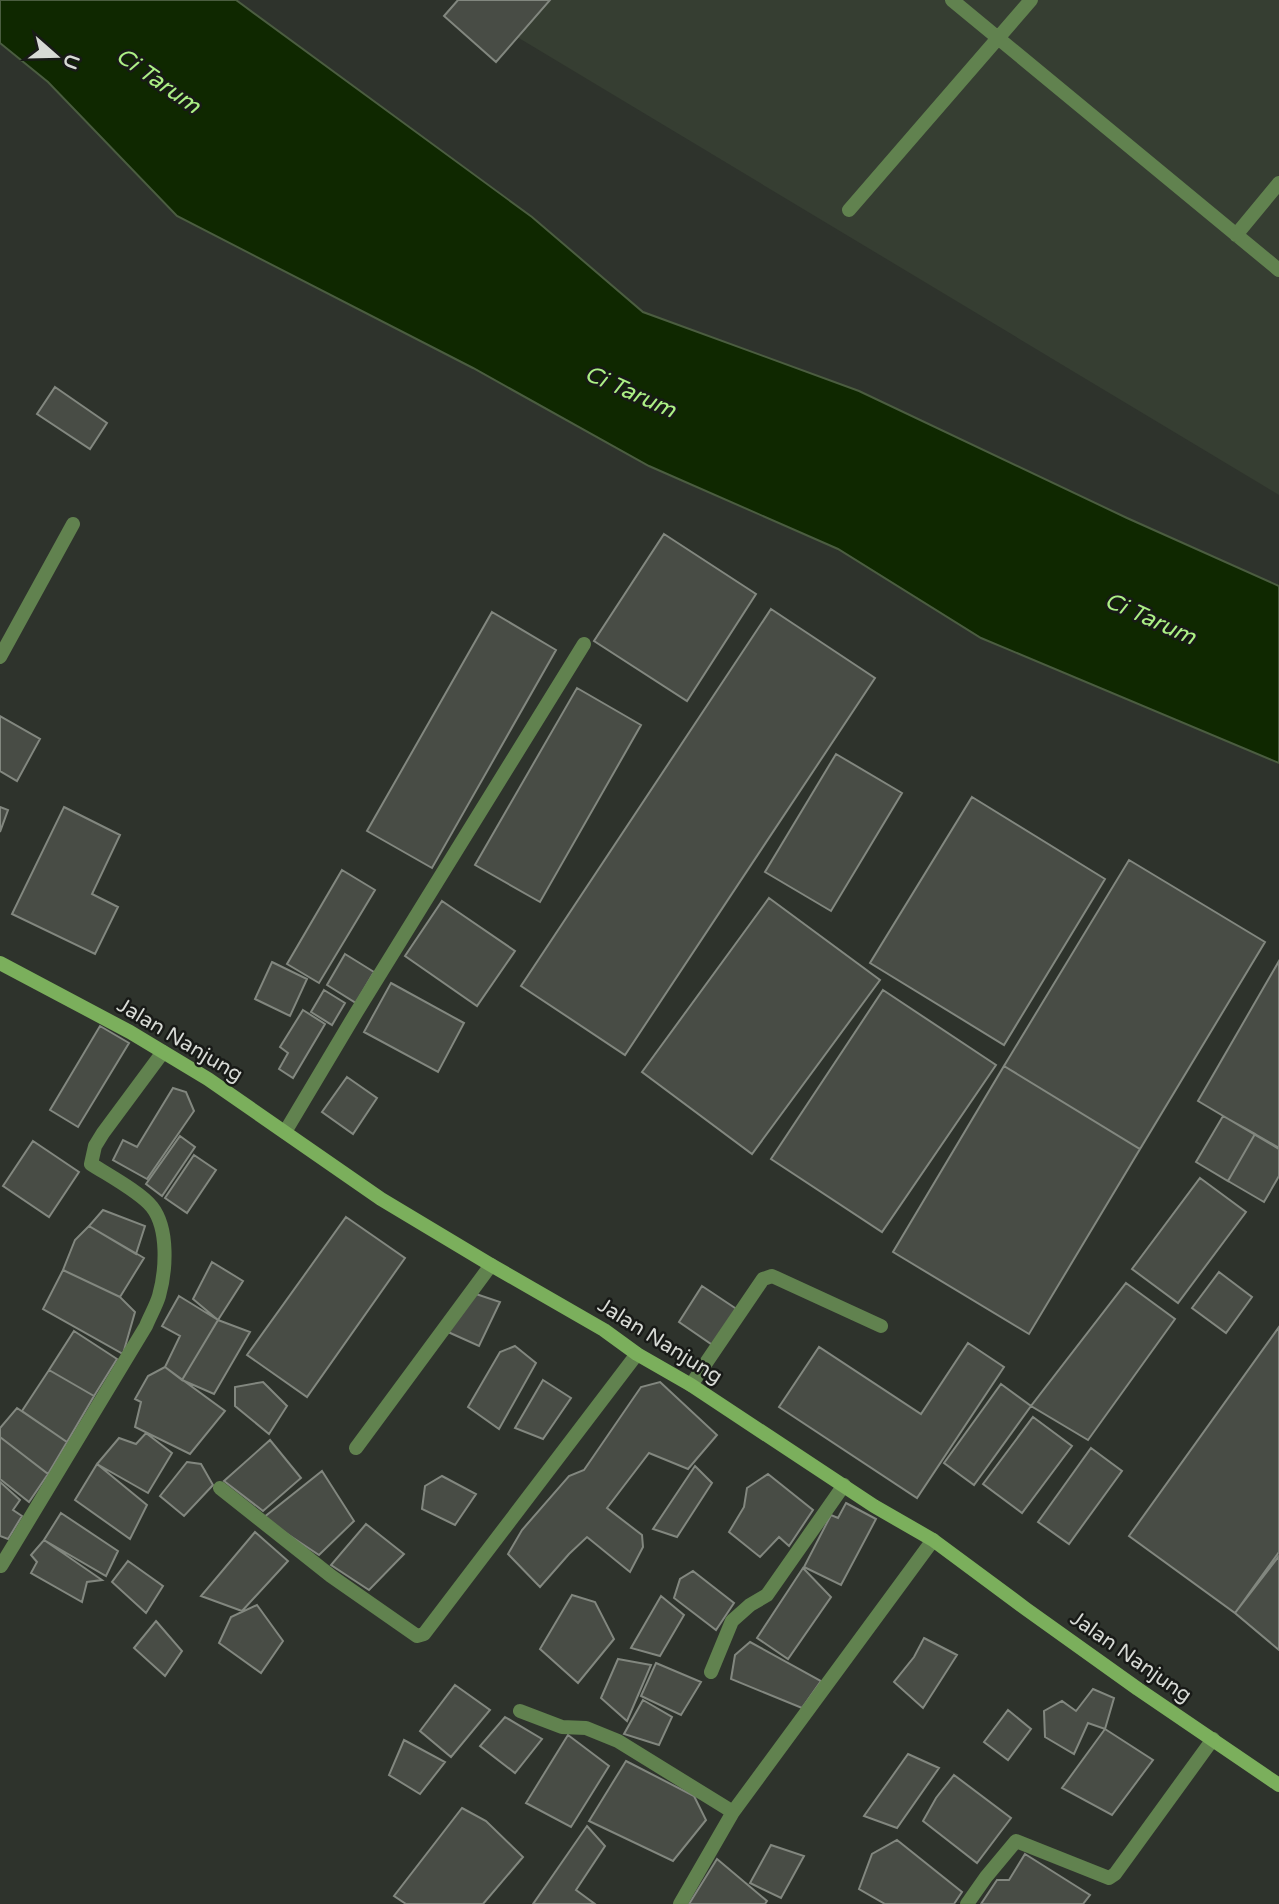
<svg xmlns="http://www.w3.org/2000/svg" width="1279" height="1904" viewBox="0 0 1279 1904" font-family="'Varela Round',sans-serif">
	<rect width="100%" height="100%" fill="#2e332c"/>
	<path fill="#363e32" d="M458,0H1279V495L464,5Z"/>
	<path fill="#0f2800" stroke="#4b5d40" stroke-width="2" d="M0,0H236L532,217L643,312L859,391L1127,518L1279,586V763L981,638L838,549L649,466L473,368L177,216L48,82L0,43Z"/>
	<path fill="#484c45" stroke="#82877f" stroke-width="2" d="M458,0H550L496,62L444,16Z
		M55,387L107,423L90,449L37,414Z
		M664,534L756,594L687,701L594,641Z
		M771,609L875,678L625,1055L521,986Z
		M492,612L556,650L432,868L367,831Z
		M577,688L641,725L540,902L475,865Z
		M0,716L40,739L17,781L0,771Z
		M836,754L902,793L831,911L765,872Z
		M972,797L1105,879L1004,1045L870,963Z
		M0,807L8,810L0,832Z
		M64,807L120,835L92,894L118,907L95,954L12,914Z
		M1129,860L1265,942L1140,1149L1004,1066Z
		M342,870L375,890L319,983L287,964Z
		M769,898L880,980L752,1154L642,1072Z
		M442,901L515,951L477,1006L405,956Z
		M345,954L374,972L356,1003L327,985Z
		M1279,961V1149L1198,1101Z
		M272,962L307,979L290,1016L255,999Z
		M391,983L464,1023L438,1072L364,1032Z
		M324,990L345,1003L332,1025L311,1012Z
		M883,990L996,1065L882,1232L771,1159Z
		M303,1010L325,1024L293,1078L279,1069L288,1053L280,1047Z
		M100,1026L129,1043L78,1127L50,1110Z
		M1004,1066L1140,1149L1029,1334L893,1252Z
		M347,1077L377,1098L353,1134L322,1112Z
		M173,1088L186,1092L194,1111L147,1179L113,1160L123,1140L137,1147Z
		M1223,1116L1255,1134L1228,1181L1196,1162Z
		M1255,1134L1279,1148V1176L1264,1202L1228,1181Z
		M180,1136L195,1147L162,1196L146,1184Z
		M33,1141L79,1172L49,1217L3,1186Z
		M194,1155L216,1170L187,1213L165,1198Z
		M1200,1178L1246,1212L1178,1303L1132,1269Z
		M103,1210L145,1226L136,1254L89,1226Z
		M346,1217L405,1258L307,1397L247,1355Z
		M89,1226L144,1258L120,1297L63,1270L75,1240Z
		M212,1262L243,1281L218,1320L193,1299Z
		M63,1270L120,1297L135,1312L123,1354L43,1309Z
		M1219,1272L1252,1297L1226,1333L1192,1308Z
		M1126,1283L1175,1319L1088,1440L1031,1406Z
		M702,1286L738,1310L714,1346L679,1322Z
		M476,1294L500,1302L479,1346L448,1332Z
		M179,1296L218,1320L182,1380L165,1367L180,1336L162,1326Z
		M218,1320L250,1332L214,1394L182,1380Z
		M1279,1327V1552L1235,1613L1129,1536Z
		M74,1331L117,1359L94,1396L49,1370Z
		M968,1343L1004,1367L917,1498L779,1407L819,1347L921,1414Z
		M515,1346L536,1363L499,1429L468,1407L500,1352Z
		M165,1367L225,1411L190,1454L135,1427L141,1402L135,1399L148,1376Z
		M49,1370L94,1396L67,1442L22,1411Z
		M543,1380L571,1398L543,1439L515,1428Z
		M263,1382L287,1406L269,1434L235,1406V1387Z
		M660,1382L717,1435L688,1469L649,1453L607,1508L642,1535L643,1547L630,1572L587,1537L569,1554L540,1587L508,1554L522,1530L569,1476L584,1470L641,1387Z
		M1001,1384L1031,1406L974,1485L944,1463Z
		M17,1408L67,1442L48,1474L0,1437V1428Z
		M1033,1417L1072,1446L1022,1513L983,1484Z
		M146,1433L172,1453L148,1493L97,1464L119,1438L136,1444Z
		M0,1437L48,1474L29,1502L0,1479Z
		M270,1440L301,1478L263,1511L224,1481Z
		M1091,1448L1122,1471L1069,1544L1038,1522Z
		M187,1462L201,1464L213,1485L184,1516L160,1496Z
		M97,1464L147,1505L130,1539L75,1500Z
		M695,1466L712,1483L677,1537L653,1529Z
		M322,1471L354,1521L319,1555L263,1518Z
		M768,1474L813,1510L789,1546L779,1537L760,1557L729,1532L744,1507L747,1488Z
		M442,1476L476,1494L455,1525L422,1509L425,1486Z
		M0,1482L20,1500L13,1510L22,1516L8,1539L0,1536Z
		M846,1503L876,1519L841,1585L804,1567L831,1515L838,1518Z
		M61,1513L118,1551L106,1576L44,1540Z
		M366,1524L404,1554L369,1590L331,1565Z
		M255,1532L288,1561L242,1611L201,1596Z
		M44,1540L102,1580L87,1582L82,1602L31,1573L37,1562L31,1555Z
		M1279,1556V1650L1235,1613Z
		M128,1561L163,1586L146,1613L112,1582Z
		M803,1568L831,1597L788,1659L757,1638Z
		M693,1571L734,1603L716,1630L674,1598L680,1579Z
		M572,1595L595,1602L614,1639L578,1683L540,1649Z
		M661,1596L684,1615L660,1656L631,1648Z
		M257,1605L283,1641L261,1673L219,1643L231,1617Z
		M156,1621L182,1651L165,1676L134,1648Z
		M924,1638L957,1655L923,1708L894,1682L914,1657Z
		M750,1642L821,1681L802,1708L731,1679L735,1655Z
		M618,1659L651,1665L627,1721L601,1698Z
		M656,1663L701,1682L681,1715L641,1696Z
		M455,1685L490,1710L451,1757L420,1731Z
		M1093,1689L1114,1698L1105,1729L1088,1723L1074,1754L1045,1737L1044,1711L1062,1701L1076,1711Z
		M643,1700L672,1717L659,1745L624,1734Z
		M1008,1710L1031,1729L1008,1760L984,1742Z
		M505,1717L542,1739L515,1773L480,1746Z
		M1105,1729L1153,1760L1112,1815L1062,1788Z
		M568,1735L609,1766L571,1827L526,1803Z
		M404,1740L445,1762L420,1794L389,1775Z
		M908,1754L939,1768L897,1828L864,1816Z
		M626,1761L694,1796L706,1820L673,1861L589,1821Z
		M954,1775L1011,1818L977,1863L923,1821L936,1798Z
		M462,1808L486,1821L523,1857L483,1904H406L394,1896Z
		M587,1826L605,1846L576,1890L595,1904H533Z
		M897,1840L962,1892L954,1904H885L859,1889L872,1854Z
		M771,1845L804,1856L781,1898L750,1883Z
		M1025,1854L1090,1895L1083,1904H981L997,1880H1009Z
		M717,1859L767,1901L765,1904H689Z"/>
	<g fill="none" stroke-linecap="round" stroke-linejoin="round">
		<path stroke="#61824f" stroke-width="14" d="M0,657L73,524
			M285,1132L356,1013L584,644
			M691,1385L763,1279L772,1276L881,1326"/>
		<path stroke="#61824f" stroke-width="14" d="M952,0L1279,270
			M849,210L1031,0
			M1236,235L1279,183
			M356,1448L491,1265
			M220,1488L331,1576L417,1636L424,1634L637,1354
			M1,1566L146,1326C150,1316 156,1306 159,1296C166,1271 169,1229 152,1207C140,1192 108,1175 91,1164L95,1146L103,1133L163,1052
			M711,1672L732,1621L750,1605L767,1595L844,1485
			M520,1711L562,1727L586,1728L618,1741L733,1812
			M680,1904L733,1812L933,1540
			M967,1904L986,1877L1016,1841L1109,1878L1115,1874L1213,1739"/>
		<path stroke="#7baf5c" stroke-width="14" d="M0,963L130,1032L208,1079L381,1199L491,1265L604,1330L637,1354L691,1385L874,1506L933,1540L1026,1609L1138,1689L1279,1785"/>
	</g>
	<g text-anchor="middle" dominant-baseline="central" stroke-width="5" stroke-linejoin="round" paint-order="stroke">
		<g font-size="21" fill="#d7dad5" stroke="#181a17">
			<text transform="translate(180 1040) rotate(31)">Jalan Nanjung</text>
			<text transform="translate(660 1341) rotate(32)">Jalan Nanjung</text>
			<text transform="translate(1131 1657) rotate(35)">Jalan Nanjung</text>
		</g>
		<g font-size="23" font-style="italic" fill="#acf085" stroke="#181a17">
			<text transform="translate(158 81) rotate(35)">Ci Tarum</text>
			<text transform="translate(630 392) rotate(24)">Ci Tarum</text>
			<text transform="translate(1150 619) rotate(24)">Ci Tarum</text>
		</g>
	</g>
	<g transform="translate(56 56) rotate(110)" stroke="#181a17" stroke-width="5" paint-order="stroke">
	<path d="M0-5L12 26L0 18L-12 26Z" fill="#d7dad5"/>
	<text y="-10" font-size="19" font-weight="bold" text-anchor="middle" fill="#d7dad5">U</text>
	</g>
</svg>
